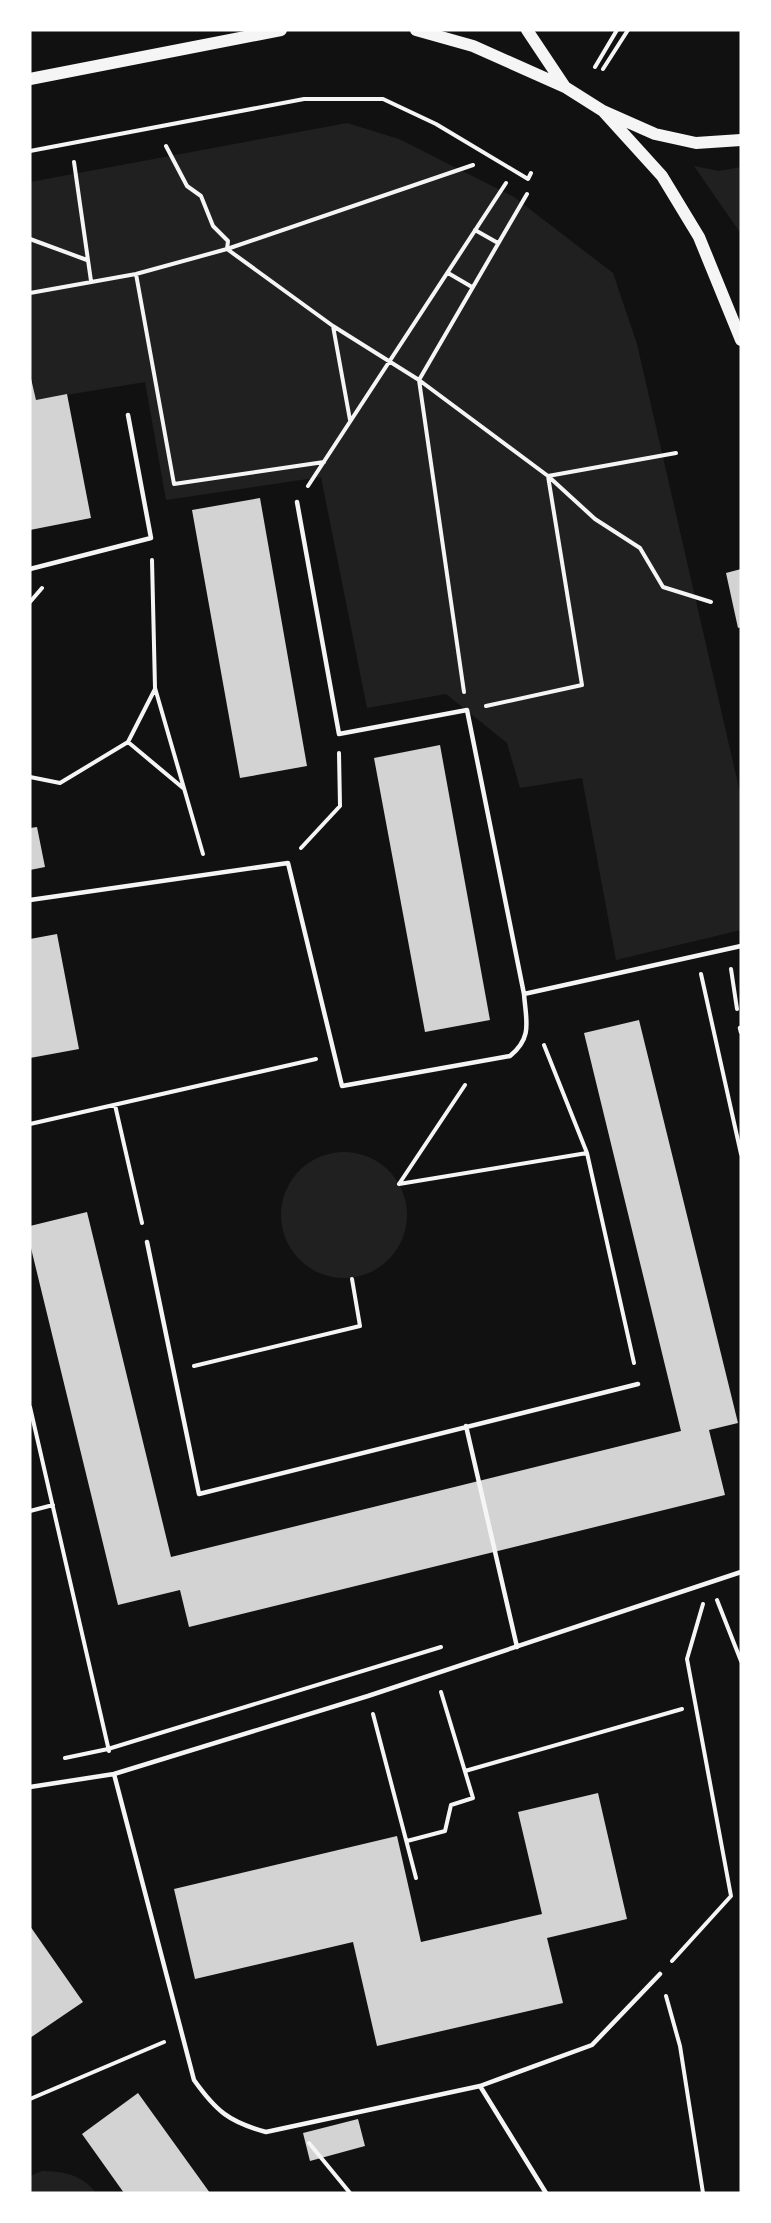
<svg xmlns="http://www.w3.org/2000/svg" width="771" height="2223" viewBox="0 0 771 2223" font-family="Inter,sans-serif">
	<rect width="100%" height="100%" fill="#111"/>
	<path fill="#202020" d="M347,123L399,139L514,197L613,273L637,344L741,797V930L616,960L582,778L520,788L507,743L446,694L367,708L321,477L166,500L145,382L36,400L30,368V182Z
		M694,166L719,171L741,167V234Z
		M281 1215a63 63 0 1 1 126 0a63 63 0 1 1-126 0Z
		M42,2171C63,2171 83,2175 96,2193H30V2176Z"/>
	<path fill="#d3d3d3" d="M30,374L36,400L67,394L91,518L30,530Z
		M260,498L307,766L240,778L192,510Z
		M741,569V627L738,628L726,573Z
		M440,745L490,1020L425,1032L374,758Z
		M37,827L45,867L30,870V828Z
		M57,934L79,1049L30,1058V939Z
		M639,1020L738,1423L709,1430L725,1495L189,1627L180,1590L118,1605L30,1244V1226L87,1212L171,1557L681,1431L584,1033Z
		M598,1793L627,1919L547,1938L563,2003L377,2046L353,1942L195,1979L174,1889L397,1836L421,1942L542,1914L518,1812Z
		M30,1926L83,2002L30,2038Z
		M138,2093L210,2193H124L82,2134Z
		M358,2119L365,2146L310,2161L303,2133Z"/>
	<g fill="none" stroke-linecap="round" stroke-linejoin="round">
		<path stroke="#f5f5f5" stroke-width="4" d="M595,67L617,30
			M603,69L628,30
			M166,146L187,186L201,196L213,226L228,241L227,249L333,326L419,380L548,476L595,519L640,548L663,587L711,602
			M30,151L304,99H383L436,124L528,179L531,173
			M74,162L91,281
			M475,230L498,243
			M30,239L87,260
			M448,273L472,287
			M136,274L174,484L324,462
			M30,293L136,274L227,249L473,165
			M333,326L350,420
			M308,486L506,183
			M152,560L155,688L203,854
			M30,602L42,588
			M464,692L419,380L527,194
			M486,706L582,685L548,476L676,453
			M128,742L183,788
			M30,777L60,783L128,742L155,689
			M301,848L340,806L339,753
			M731,969L737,1009
			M701,974L741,1154
			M544,1045L587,1153L634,1363
			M115,1105L142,1223
			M30,1124L316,1059
			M399,1184L587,1153
			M399,1184L465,1085
			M194,1366L360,1326L352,1279
			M30,1407L109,1751
			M30,1511L53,1505
			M717,1600L741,1661
			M373,1714L416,1878
			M65,1758L108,1749L441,1647
			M465,1771L682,1709
			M407,1841L445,1831L451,1805L473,1798L441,1692
			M672,1961L731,1896L687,1659L703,1604
			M666,1996L680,2046L703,2193
			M30,2099L164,2042
			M309,2143L350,2193"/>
		<path stroke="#f5f5f5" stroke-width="4.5" d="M297,502L339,734L467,710L524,994L741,946
			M30,569L151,538L128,415
			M30,900L288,863L342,1086L510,1056C533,1037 526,1021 524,994
			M740,1028L741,1032
			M147,1242L199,1494L638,1384
			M466,1426L517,1647
			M114,1774L194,2080C216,2111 229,2122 266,2132L480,2086L592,2045L660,1974
			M30,1787L114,1774L368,1696L741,1572
			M480,2086L546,2193"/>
		<path stroke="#f5f5f5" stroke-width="12" d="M416,30L473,46L565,87
			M527,30L565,87L603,111L655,134L696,143L741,140
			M30,79L281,30
			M603,111L662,176L699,237L741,340"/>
	</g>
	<rect width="771" height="2223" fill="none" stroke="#ffffff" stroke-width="63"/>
</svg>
